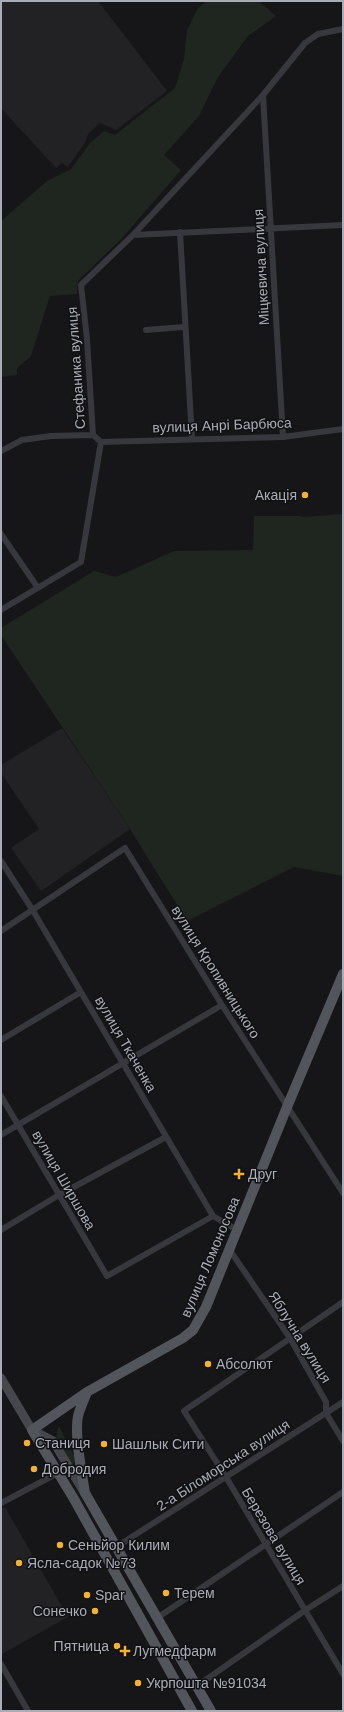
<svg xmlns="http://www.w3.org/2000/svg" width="344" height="1712" viewBox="0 0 344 1712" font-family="Arial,sans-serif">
	<rect width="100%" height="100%" fill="#161618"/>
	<path fill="#222225" d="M1,1H98L167,91L116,130L100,123L88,134L86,141L68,167L62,163L56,168L1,108Z
		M62,728L130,829L41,891L11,848L39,829L1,773V765Z
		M5,1507L68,1617L2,1654L1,1652V1509Z"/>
	<path fill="#1e261f" d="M207,1H259L276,16L248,36L218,77L199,116L164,155L181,170L123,237L78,281L77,294L50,296L31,356L17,368V375L1,377V221L47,181L71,169L90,143L104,131L115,135L175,88L184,59L187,30L198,8Z
		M343,514V876L294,867L187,921L130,829L1,635V628L94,571L116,577L174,551L253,550L254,516H299L304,517Z
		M59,1426L77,1462L71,1465C65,1454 51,1439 59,1426Z"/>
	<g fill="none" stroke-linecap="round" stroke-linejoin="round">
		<path stroke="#37383d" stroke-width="6" d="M263,95L283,437
			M180,232L192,438
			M133,235L343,225
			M146,330L184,327
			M101,442L283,437L343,429
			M1,451L22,440L51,436L93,435
			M1,534L38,588
			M1,610L81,562L101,442L93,435L87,339L81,285L133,235L263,95L305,43L318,34L343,29
			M1,861L32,909L213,1216L237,1230
			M1,931L125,848L222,1005L343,1193
			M1,1040L81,992
			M1,1096L107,1276L213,1216
			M1,1135L222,1005
			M1,1230L59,1195L166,1137
			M229,1249L290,1338L326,1402V1413L343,1441
			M343,1302L184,1411L226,1477L343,1674
			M1,1503L58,1473
			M116,1547L343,1402
			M157,1618L343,1492
			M1,1664L28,1711
			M197,1686L304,1611L343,1586"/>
		<path stroke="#45474d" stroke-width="9" d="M1,1378L32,1430L53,1441L84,1492"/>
		<path stroke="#53555c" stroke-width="10" d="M87,1392C84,1400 80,1408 78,1416C74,1434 82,1474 85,1493L211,1711
			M192,1711L74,1499L32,1430L87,1392L183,1338L193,1330L206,1307L287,1107L343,974"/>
	</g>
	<g fill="#f2b134" stroke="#111113" stroke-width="1.5">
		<circle cx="305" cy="495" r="4"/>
		<path d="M237 1168h4v4h4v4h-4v4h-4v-4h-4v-4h4z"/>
		<circle cx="208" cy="1364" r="4"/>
		<circle cx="27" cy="1443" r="4"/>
		<circle cx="104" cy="1444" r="4"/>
		<circle cx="34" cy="1469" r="4"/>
		<circle cx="60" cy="1545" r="4"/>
		<circle cx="19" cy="1563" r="4"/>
		<circle cx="166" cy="1593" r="4"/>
		<circle cx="87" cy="1595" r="4"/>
		<circle cx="95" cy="1611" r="4"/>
		<circle cx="117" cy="1646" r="4"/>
		<path d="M123 1645h4v4h4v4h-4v4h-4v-4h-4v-4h4z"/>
		<circle cx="138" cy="1683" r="4"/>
	</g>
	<g text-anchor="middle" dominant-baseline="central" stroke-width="3" stroke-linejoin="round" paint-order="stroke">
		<g font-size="14" fill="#a8adb8" stroke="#111113">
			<text transform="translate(261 267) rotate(-93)">Міцкевича вулиця</text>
			<text transform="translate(76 368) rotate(-94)">Стефаника вулиця</text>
			<text transform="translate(222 425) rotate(-2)">вулиця Анрі Барбюса</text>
			<text transform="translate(216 972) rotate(58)">вулиця Кропивницького</text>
			<text transform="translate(126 1044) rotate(60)">вулиця Ткаченка</text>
			<text transform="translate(64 1180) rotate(60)">вулиця Ширшова</text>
			<text transform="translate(210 1257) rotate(-67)">вулиця Ломоносова</text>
			<text transform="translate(300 1337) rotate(58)">Яблучна вулиця</text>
			<text transform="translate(223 1465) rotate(-33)">2-а Біломорська вулиця</text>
			<text transform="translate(274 1536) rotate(59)">Березова вулиця</text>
		</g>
		<g font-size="14" fill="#a8adb8" stroke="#111113" text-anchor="start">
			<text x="297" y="495" text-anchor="end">Акація</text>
			<text x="248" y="1174">Друг</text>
			<text x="216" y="1364">Абсолют</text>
			<text x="35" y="1443">Станиця</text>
			<text x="112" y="1444">Шашлык Сити</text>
			<text x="42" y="1469">Добродия</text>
			<text x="68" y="1545">Сеньйор Килим</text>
			<text x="27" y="1563">Ясла-садок №73</text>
			<text x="174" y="1593">Терем</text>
			<text x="95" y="1595">Spar</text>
			<text x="87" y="1611" text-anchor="end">Сонечко</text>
			<text x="109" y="1646" text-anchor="end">Пятница</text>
			<text x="133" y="1651">Лугмедфарм</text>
			<text x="146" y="1683">Укрпошта №91034</text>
		</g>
	</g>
	<rect width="344" height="1712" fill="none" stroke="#a8adb8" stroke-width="4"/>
</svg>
